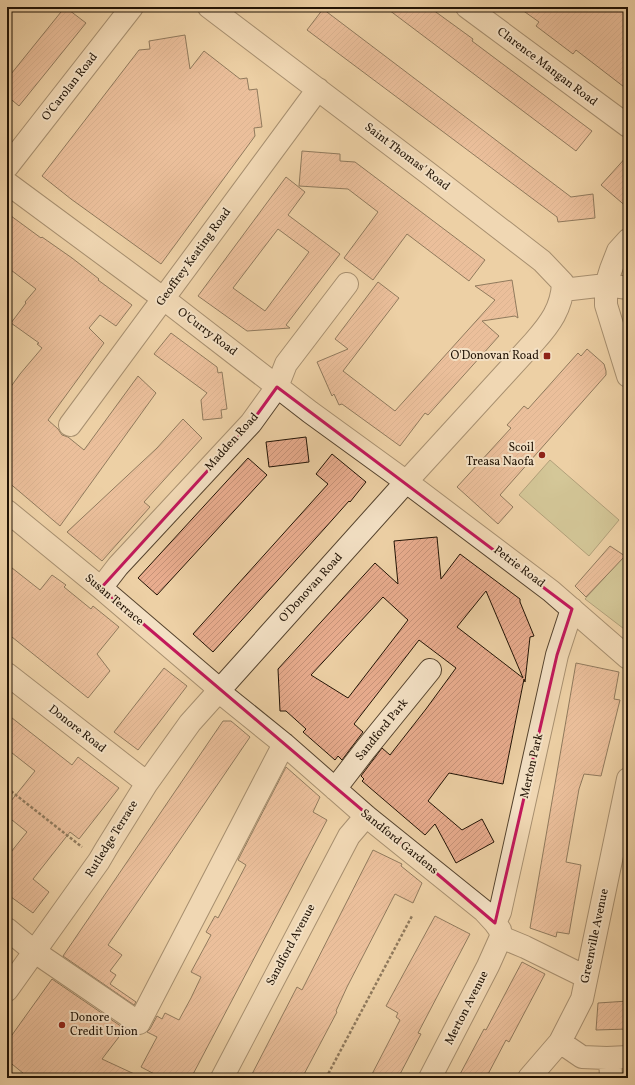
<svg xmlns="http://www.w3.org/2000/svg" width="635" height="1085" viewBox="0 0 635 1085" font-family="Vollkorn,serif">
	<defs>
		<pattern id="building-hatch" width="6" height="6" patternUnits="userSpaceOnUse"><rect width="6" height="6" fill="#e8ac8e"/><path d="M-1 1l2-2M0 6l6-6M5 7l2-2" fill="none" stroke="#c79379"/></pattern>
	</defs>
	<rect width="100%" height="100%" fill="#edd0a5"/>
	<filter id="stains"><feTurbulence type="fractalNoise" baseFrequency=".005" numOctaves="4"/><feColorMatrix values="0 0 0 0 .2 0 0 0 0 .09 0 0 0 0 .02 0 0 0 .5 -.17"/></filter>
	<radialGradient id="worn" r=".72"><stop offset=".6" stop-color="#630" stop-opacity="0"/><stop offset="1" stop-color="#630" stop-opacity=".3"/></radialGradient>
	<path fill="#b5bc88" stroke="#6b6846" d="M550,460L619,520L589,556L519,495Z
		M628,552V632L585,599Z"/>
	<path fill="url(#building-hatch)" stroke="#211305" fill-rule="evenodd" d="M65,7L86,23L19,106L7,96V79Z
		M385,7H429L473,39L472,41L592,131L576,151Z
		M518,7H628V90L576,50L573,54L536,26L539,22Z
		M323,9L571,197L593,194L595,218L558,222L557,217L307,30Z
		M185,35L190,69L204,51L240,79L247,78L249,90L257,89L262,127L254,128L255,136L161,264L71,199L42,176L139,50L150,49L149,41Z
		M302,151L340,154V161L355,162L485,260L469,281L407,234L373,280L344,258L378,212L348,189L299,186Z
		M628,155V208L601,185Z
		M286,177L305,192L288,215L340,254L286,325L290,328L247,331L198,296ZM278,229L309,252L265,311L233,288Z
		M7,213L41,238L42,237L72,258L99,279L98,280L132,305L116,326L100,315L89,328L104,343L48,420L58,429L62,435L68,437L84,450L138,376L156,393L60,526L7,481V392L20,374L42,348L37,344L39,343L11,323L26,303L25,302L36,289L7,267Z
		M512,280L518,318L515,316L482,321L499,336L428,415L425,413L400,446L342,404L339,405L334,394L332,396L317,362L348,349L335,339L378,282L399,298L343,371L395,411L495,300L475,286Z
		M171,333L217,367L218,373L222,372L227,409L221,410L222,418L203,420L201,400L207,393L154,354Z
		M587,349L604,364L606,371V375L500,495L513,507L498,524L457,487L511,428L507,425L524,406L528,409L578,353L581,356Z
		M183,419L202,438L144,502L150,507L102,561L67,532L157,448Z
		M306,437L309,462L269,467L266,442Z
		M332,454L366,482L350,502L349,501L325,528L213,652L193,634L328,484L316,474Z
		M248,458L267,475L157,595L138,578Z
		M437,537L441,579L460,554L520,599V602L534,636L530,637L525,682L524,679L503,784L449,773L428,801L462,830L482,819L494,842L456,863L435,824L425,835L362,781L364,779L361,776L382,748L390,755L426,709L456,668L419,640L354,724L363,732L342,760L338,756L335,760L303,732L306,729L286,711H280L278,669L375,563L398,584L394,541ZM486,591L523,678L457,627ZM383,597L408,620L348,698L311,675Z
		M610,546L625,556L586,597L575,586Z
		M7,564L40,590L52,575L66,585L64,587L91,609L93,606L119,627L97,654L110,671L88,698L7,633Z
		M576,663L619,672L614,699L620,700L601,776L584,774L579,789L566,862L581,865L569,934L557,932L556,937L530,928Z
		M164,668L187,686L138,750L114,732Z
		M7,714L72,765L78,757L119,788L79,839L70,832L33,879L49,892L33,913L7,894V857L27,832L7,816V806L35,771L7,749Z
		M223,721H231L250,737L108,945L122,955L110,971L116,975L110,984L136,1002L134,1005L63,956Z
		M286,767L320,797L313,812L327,820L191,1078H162L141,1067L157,1037L147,1032L150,1029L157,1016L162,1019L165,1013L179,1020L191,998L201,977L191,972L211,935L206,932L215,916L218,918L246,865L238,860Z
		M373,850L402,864L401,866L422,883L413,903L395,894L347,987L336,1011L337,1012L302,1078H250L297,987L302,990Z
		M435,916L470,934L418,1033L421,1034L398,1078H370L400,1020L396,1017L398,1013L386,1006Z
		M522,962L545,974L509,1042L506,1040L486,1078H458L484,1029L486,1030Z
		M52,979L125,1029L102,1059L143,1078H29L7,1060V1042Z
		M628,1001V1029L596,1030L598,1003Z"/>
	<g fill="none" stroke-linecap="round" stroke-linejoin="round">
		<g stroke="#54422d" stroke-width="24">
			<path id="minor" d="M467,7L628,126
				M7,167L132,7
				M7,183L164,299L310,412L416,489L551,591L628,658
				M628,240L618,251L611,269L606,285V305L628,376
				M563,290L606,285L628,288
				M70,425L318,89
				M7,511L101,588L211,682L227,698L284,744L366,816L484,911L495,923L500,930L501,937L488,966L430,1078
				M101,588L118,566L251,423L277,387L286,364L347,284
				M7,674L147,783
				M335,789L365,750L430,670
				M495,923L500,912L557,655L572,609
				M7,929L35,952L139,1023L284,744
				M501,937L525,947L586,977
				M7,990L99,861L106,849L147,783L190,723L406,482L534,342C550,324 562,308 563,283L542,261L428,173L209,7
				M560,1042L582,1057L607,1058L628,1057
				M610,1058L611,1078
				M222,1078L349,836L366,816
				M529,1078L560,1042L582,999L628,779"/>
		</g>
		<path stroke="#211305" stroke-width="2.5" stroke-dasharray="3 2" stroke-linecap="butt" d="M7,788L82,847
			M326,1078L412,916"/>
		<use href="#minor" stroke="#f3e0c4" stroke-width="22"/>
	</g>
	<path d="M0 0H635V1085H0ZM277,387L572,609L557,655L495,923L101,588L251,423Z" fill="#edd0a5" fill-opacity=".55" fill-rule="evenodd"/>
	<path fill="none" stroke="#c2185b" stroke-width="3" stroke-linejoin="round" d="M277,387L572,609L557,655L495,923L101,588L251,423Z"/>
	<g fill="#8f2418" stroke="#f3e0c4" stroke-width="1.5">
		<rect x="543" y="352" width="8" height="8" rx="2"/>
		<circle cx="542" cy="455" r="4"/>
		<circle cx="62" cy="1025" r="4"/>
	</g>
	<g text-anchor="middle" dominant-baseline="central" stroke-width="4" stroke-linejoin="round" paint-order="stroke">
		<g font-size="12" fill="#211305" stroke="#f3e0c4">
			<text transform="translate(547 67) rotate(37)">Clarence Mangan Road</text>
			<text transform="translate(70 87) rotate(-52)">O'Carolan Road</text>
			<text transform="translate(407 157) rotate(37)">Saint Thomas' Road</text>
			<text transform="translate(194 257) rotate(-54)">Geoffrey Keating Road</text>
			<text transform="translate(207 332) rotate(37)">O'Curry Road</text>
			<text transform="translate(232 442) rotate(-48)">Madden Road</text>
			<text transform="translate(519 567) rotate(37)">Petrie Road</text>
			<text transform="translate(311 588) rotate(-48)">O'Donovan Road</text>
			<text transform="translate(114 600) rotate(40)">Susan Terrace</text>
			<text transform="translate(77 729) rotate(38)">Donore Road</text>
			<text transform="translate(382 730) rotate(-51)">Sandford Park</text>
			<text transform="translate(532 766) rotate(-77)">Merton Park</text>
			<text transform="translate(112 839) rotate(-58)">Rutledge Terrace</text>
			<text transform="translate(399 842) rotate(39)">Sandford Gardens</text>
			<text transform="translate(595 936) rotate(-78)">Greenville Avenue</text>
			<text transform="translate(291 945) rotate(-62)">Sandford Avenue</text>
			<text transform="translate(467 1008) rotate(-63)">Merton Avenue</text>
		</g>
		<g font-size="12" fill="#211305" stroke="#f3e0c4" text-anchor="end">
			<text x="539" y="356">O'Donovan Road</text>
			<text x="534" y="448">Scoil<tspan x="534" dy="14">Treasa Naofa</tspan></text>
			<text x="70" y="1018" text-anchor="start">Donore<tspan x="70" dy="14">Credit Union</tspan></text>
		</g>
	</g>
	<rect width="635" height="1085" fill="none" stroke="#edd0a5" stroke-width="24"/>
	<rect x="8" y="8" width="619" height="1069" fill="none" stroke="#211305" stroke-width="2"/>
	<rect x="12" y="12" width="611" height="1061" fill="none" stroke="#211305"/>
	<rect width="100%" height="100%" filter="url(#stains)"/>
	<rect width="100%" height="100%" fill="url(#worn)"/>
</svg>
